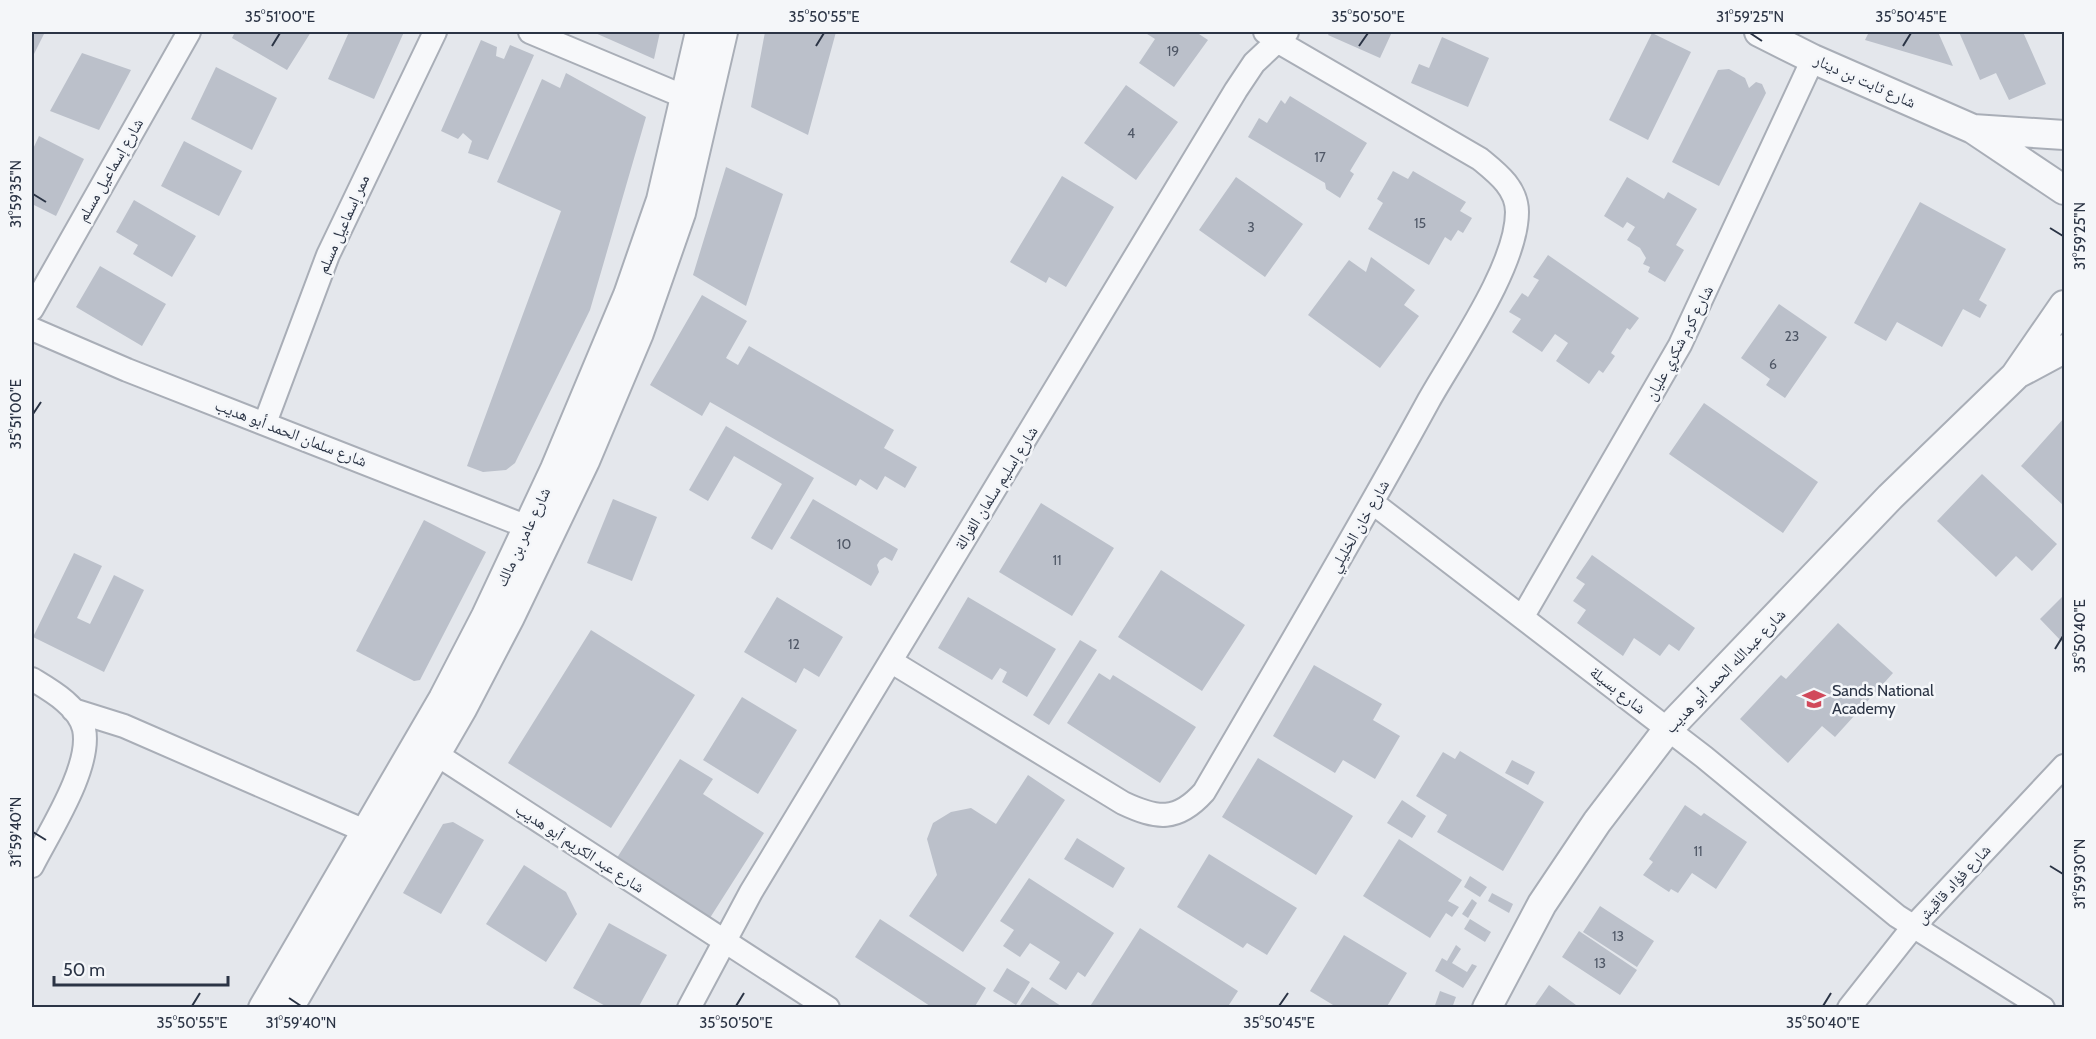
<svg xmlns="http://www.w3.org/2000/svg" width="2096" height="1039" viewBox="0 0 2096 1039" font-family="Cabin,'Noto Naskh Arabic',sans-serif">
	<rect width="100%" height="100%" fill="#e4e7ec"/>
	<path fill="#bbc0ca" d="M32,32H45L32,58Z
		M235,32H311L287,70L232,38Z
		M349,32H404L374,99L328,79Z
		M593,32H660L654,59Z
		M765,32H836L808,135L751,107Z
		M1144,32H1196L1208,40L1174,87L1139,63L1155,39Z
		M1330,32H1392L1380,58L1328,35Z
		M1869,32H1938L1953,66L1865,40Z
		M1959,32H2023L2046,84L2009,100L1996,73L1980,80Z
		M1652,33L1691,52L1648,140L1609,120Z
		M1442,37L1489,58L1468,107L1411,83L1419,64L1429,68Z
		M481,40L497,47L496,56L504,59L510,45L534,55L488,160L468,153L472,141L463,133L458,139L441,131Z
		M82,53L131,70L99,130L50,111Z
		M216,67L277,98L252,150L191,119Z
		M1729,69L1745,78L1749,88L1756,82L1762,84L1766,93L1719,186L1672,162L1718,70Z
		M566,73L646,117L590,310L515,463L506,470L483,472L467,466L561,211L497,182L542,79L560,88Z
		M1126,85L1178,122L1136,180L1084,143Z
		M1290,96L1367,143L1350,171L1354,174L1340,198L1326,189L1325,183L1248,137L1259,118L1267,123L1281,100L1285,104Z
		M39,136L84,159L56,216L32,204V151Z
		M184,141L242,171L219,216L161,186Z
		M726,167L783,194L746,306L693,275Z
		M1393,171L1408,179L1413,171L1466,202L1460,211L1472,218L1463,233L1458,230L1451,241L1445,237L1429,265L1368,229L1383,203L1377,199Z
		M1062,176L1114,207L1066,287L1049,277L1046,283L1010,262Z
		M1236,177L1303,224L1265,277L1199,230Z
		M1627,177L1664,199L1668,192L1697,209L1676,245L1684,250L1665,282L1648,272L1650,267L1643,264L1646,258L1640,248L1627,240L1635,227L1627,222L1623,228L1604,216Z
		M134,200L196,236L172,277L133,254L138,245L116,232Z
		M1920,202L2006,249L1979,300L1987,305L1980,318L1963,309L1942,347L1897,322L1886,341L1854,323Z
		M1548,255L1639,318L1630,330L1627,328L1611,353L1615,356L1603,373L1599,370L1589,384L1556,361L1568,343L1555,334L1542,352L1512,332L1521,319L1509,312L1522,293L1528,297L1539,280L1533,277Z
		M1371,257L1415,290L1404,305L1419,316L1380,368L1308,315L1349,260L1366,272Z
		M100,266L166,304L142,346L76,307Z
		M702,295L747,321L726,358L738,365L749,346L894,430L884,448L917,467L905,488L885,476L877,490L860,479L856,486L710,402L702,416L650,385Z
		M1779,304L1827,337L1785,398L1766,385L1770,379L1741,358Z
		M1704,403L1818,482L1783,533L1669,454Z
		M2064,418V506L2021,466Z
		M726,426L814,478L772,550L751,538L782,484L734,456L708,501L689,490Z
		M1982,474L2057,544L2032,571L2016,556L1996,577L1937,521Z
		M613,499L657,517L632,581L587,563Z
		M813,499L898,549L892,561L885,557L880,560L877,565L879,572L871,586L790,538Z
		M1041,503L1114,548L1072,616L999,572Z
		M424,520L486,552L420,680L414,681L356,651Z
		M74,553L102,566L77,618L90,624L114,575L144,590L104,672L33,637Z
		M1592,555L1695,628L1679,651L1669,644L1660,656L1634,638L1623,656L1577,623L1586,610L1573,601L1585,584L1576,578Z
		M1161,570L1245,625L1202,691L1118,637Z
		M2064,595V644L2040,619Z
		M777,597L843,637L819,677L804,668L796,683L744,652Z
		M968,597L1056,649L1027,697L1002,682L1007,672L1000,668L992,680L938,648Z
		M1838,623L1893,673L1835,737L1822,726L1788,763L1740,719L1781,675L1786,679Z
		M591,630L695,695L611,828L508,763Z
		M1080,640L1097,650L1049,725L1033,715Z
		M1314,665L1382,704L1373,720L1400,736L1375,779L1343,760L1335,773L1273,736Z
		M1099,673L1110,680L1113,675L1196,727L1160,783L1067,723Z
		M742,697L797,730L758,794L703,760Z
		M1460,751L1544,802L1503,871L1437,832L1447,815L1416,796L1443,752L1455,759Z
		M1258,758L1353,816L1316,875L1222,817Z
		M680,759L713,779L703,794L764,833L708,921L615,861Z
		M1512,760L1535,772L1528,785L1505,773Z
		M1028,775L1065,800L963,952L909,916L937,875L927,839L933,823L951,812L971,808L996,824Z
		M1402,800L1426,816L1412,838L1387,823Z
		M1685,805L1701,816L1704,813L1747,842L1716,889L1692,873L1678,893L1671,889L1669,892L1643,875L1653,862L1649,859Z
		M453,822L484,840L441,914L403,893L443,824Z
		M1077,838L1125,868L1113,888L1064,859Z
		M1399,839L1462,880L1448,901L1459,907L1452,917L1446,913L1430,938L1363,896Z
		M1209,854L1297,908L1267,955L1247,943L1243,948L1177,907Z
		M524,865L566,892L577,914L546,962L486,924Z
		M1470,876L1487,887L1480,897L1464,887Z
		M1029,878L1114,933L1085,977L1078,972L1066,990L1049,979L1060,962L1030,943L1020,957L1003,946L1014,930L1000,921Z
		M1492,893L1513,904L1509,913L1488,901Z
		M1472,899L1477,903L1468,918L1462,914Z
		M1600,906L1654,941L1637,967L1583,932Z
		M880,919L986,988L974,1008H933L855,957Z
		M1470,919L1491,932L1485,942L1464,929Z
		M609,923L667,955L638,1008H609L573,988Z
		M1140,928L1238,991L1227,1008H1089Z
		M1579,931L1637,970L1620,995L1562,957Z
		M1344,935L1407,973L1386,1008H1338L1310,991Z
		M1456,945L1461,949L1452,963L1467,972L1472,964L1477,966L1463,988L1435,971L1442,958L1447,961Z
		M1007,968L1030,982L1016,1005L993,991Z
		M1549,985L1580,1008H1533Z
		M1032,987L1061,1006V1008H1018Z
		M1440,991L1456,997L1452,1008H1434Z"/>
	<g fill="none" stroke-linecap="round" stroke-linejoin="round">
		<g stroke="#a9aeb7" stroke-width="26">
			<path id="minor" d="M530,32L685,97
				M32,309L189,32
				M32,329L127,370L543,533
				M265,423L328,255L435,32
				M1373,503L1704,757L1897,916L2043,1008
				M1523,616L1680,345L1813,59
				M892,662L1123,803C1157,819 1177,822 1204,792C1280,662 1357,532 1429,400C1456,352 1517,266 1517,212C1517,188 1497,173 1480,159L1277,41L1265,32
				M32,679C50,690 79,706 84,729C92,767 49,832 32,866
				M73,710L124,726L365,831
				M436,754L828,1008
				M689,1008L751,892L1236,90L1254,63L1287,32
				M1849,1008L1913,927L2064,766"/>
		</g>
		<g stroke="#a9aeb7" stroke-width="32">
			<path id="tertiary" d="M1759,32L1813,59L1973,129L2064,190
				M1973,129L2064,135
				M2019,373L2064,349
				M263,1008L443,699L486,616L555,469L628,295L661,200L700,32
				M289,1008L462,709L510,617L585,461L639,333L681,213L723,32
				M1487,1008L1542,904L1597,822L1668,729L1890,497L2015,376L2064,305"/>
		</g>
		<use href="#minor" stroke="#f7f8fa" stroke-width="22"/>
		<use href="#tertiary" stroke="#f7f8fa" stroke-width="28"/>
	</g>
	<path fill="none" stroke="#2b3445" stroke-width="2" d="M1750,33L1762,41M272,46L280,33M816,46L824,33M1359,46L1368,33M1903,46L1911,33M33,194L46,202M2050,228L2063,236M33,414L41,402M2055,649L2063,636M33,832L46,840M2050,866L2063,874M289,998L301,1006M192,1006L200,993M736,1006L744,993M1279,1006L1288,993M1823,1006L1831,993"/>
	<defs>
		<g id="school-bare" transform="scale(1.8)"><path d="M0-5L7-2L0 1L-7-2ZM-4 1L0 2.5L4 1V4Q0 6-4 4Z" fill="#d1495b" stroke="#f4f6f9" stroke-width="2.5" paint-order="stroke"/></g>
	</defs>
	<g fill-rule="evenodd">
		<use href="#school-bare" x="1814" y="699"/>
	</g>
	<g text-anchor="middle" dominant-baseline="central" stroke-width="5" stroke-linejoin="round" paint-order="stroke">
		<g font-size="14" fill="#4f5766">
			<text x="1173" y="51">19</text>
			<text x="1131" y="133">4</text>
			<text x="1320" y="157">17</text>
			<text x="1420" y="223">15</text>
			<text x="1251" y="227">3</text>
			<text x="1792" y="336">23</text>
			<text x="1773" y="364">6</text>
			<text x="844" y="544">10</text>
			<text x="1057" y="560">11</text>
			<text x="794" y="644">12</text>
			<text x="1698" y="851">11</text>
			<text x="1618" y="936">13</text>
			<text x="1600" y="963">13</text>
		</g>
		<g font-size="16" fill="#2b3445" stroke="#f4f6f9">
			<text transform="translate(1865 81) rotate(24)">شارع ثابت بن دينار</text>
			<text transform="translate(110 170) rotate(-60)">شارع إسماعيل مسلم</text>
			<text transform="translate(343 224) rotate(-66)">ممر إسماعيل مسلم</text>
			<text transform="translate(1679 343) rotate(-62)">شارع كرم شكري عليان</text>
			<text transform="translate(291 433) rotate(21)">شارع سلمان الحمد أبو هديب</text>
			<text transform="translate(996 488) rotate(-58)">شارع إسليم سلمان القرالة</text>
			<text transform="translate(1359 526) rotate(-60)">شارع خان الخليلي</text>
			<text transform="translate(523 537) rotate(-65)">شارع عامر بن مالك</text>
			<text transform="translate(1725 671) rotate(-46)">شارع عبدالله الحمد أبو هديب</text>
			<text transform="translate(1618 690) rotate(38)">شارع بسيلة</text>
			<text transform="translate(580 848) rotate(33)">شارع عبد الكريم أبو هديب</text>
			<text transform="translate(1953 884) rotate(-47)">شارع فؤاد قاقيش</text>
		</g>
		<g font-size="16" fill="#2b3445" stroke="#f4f6f9" text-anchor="start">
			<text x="1832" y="690">Sands National<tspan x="1832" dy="18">Academy</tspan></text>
		</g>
	</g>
	<rect width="2096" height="1039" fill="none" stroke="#f4f6f9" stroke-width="66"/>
	<path d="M54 976v9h174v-9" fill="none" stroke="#2b3445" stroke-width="3"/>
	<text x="63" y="976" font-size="18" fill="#2b3445" stroke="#f4f6f9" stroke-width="4.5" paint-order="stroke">50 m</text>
	<rect x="33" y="33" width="2030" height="973" fill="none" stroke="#2b3445" stroke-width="2"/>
	<g font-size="15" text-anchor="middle" fill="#2b3445">
		<text x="280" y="22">35°51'00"E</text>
		<text x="824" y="22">35°50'55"E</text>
		<text x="1368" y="22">35°50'50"E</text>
		<text x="1750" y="22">31°59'25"N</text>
		<text x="1911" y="22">35°50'45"E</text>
		<text transform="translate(16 194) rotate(-90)" y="5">31°59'35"N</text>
		<text transform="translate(2080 236) rotate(-90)" y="5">31°59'25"N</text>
		<text transform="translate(16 414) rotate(-90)" y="5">35°51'00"E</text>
		<text transform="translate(2080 636) rotate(-90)" y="5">35°50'40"E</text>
		<text transform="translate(16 832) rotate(-90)" y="5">31°59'40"N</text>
		<text transform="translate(2080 874) rotate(-90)" y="5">31°59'30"N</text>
		<text x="192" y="1028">35°50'55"E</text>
		<text x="301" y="1028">31°59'40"N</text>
		<text x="736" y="1028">35°50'50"E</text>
		<text x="1279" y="1028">35°50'45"E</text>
		<text x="1823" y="1028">35°50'40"E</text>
	</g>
</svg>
